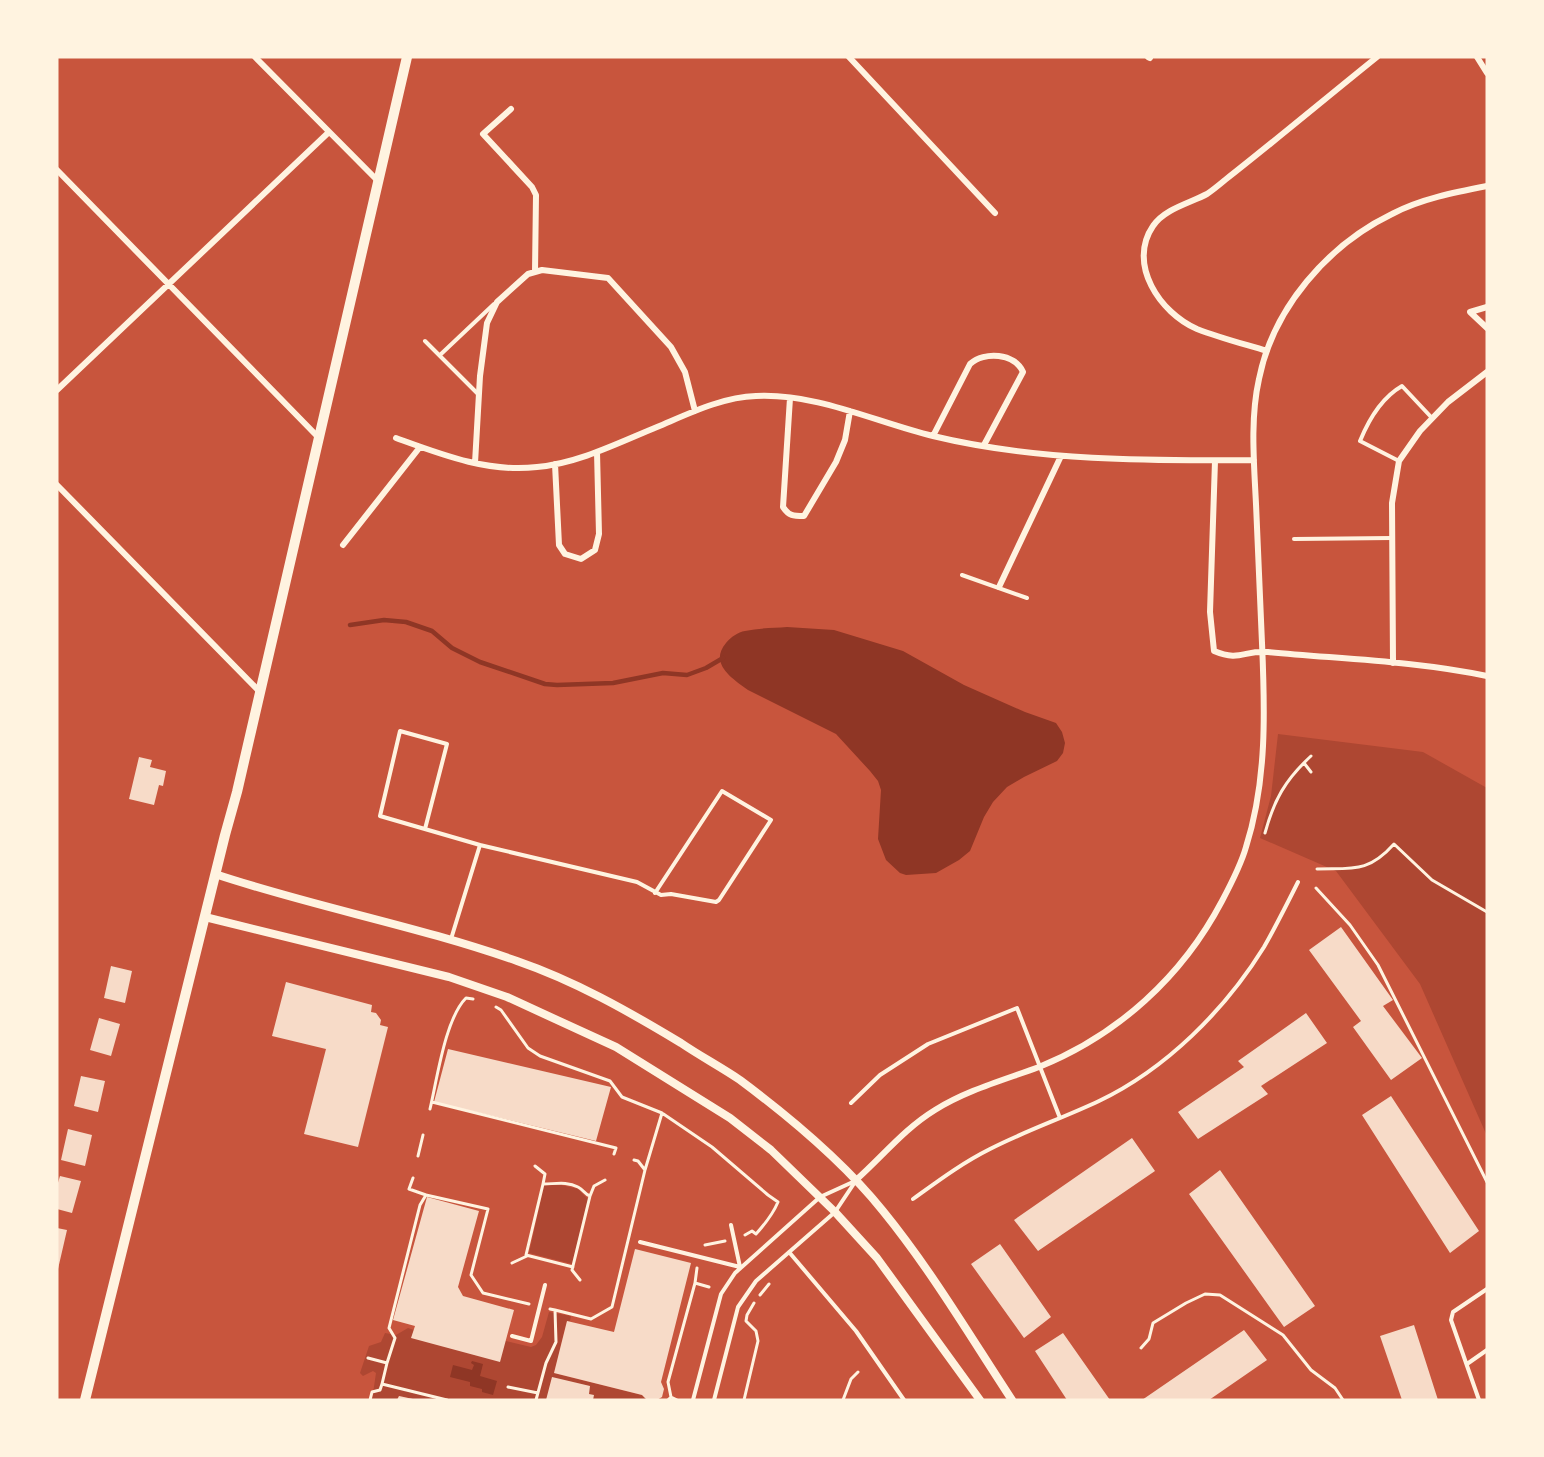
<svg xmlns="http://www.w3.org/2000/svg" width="1544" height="1457" viewBox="0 0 1544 1457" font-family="Roboto,sans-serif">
	<rect width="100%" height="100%" fill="#c8553d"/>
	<path fill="#ae4732" d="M1278,734L1423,752L1487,788V1136L1420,984L1336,871L1260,838L1271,796Z
		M557,1184L578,1189L588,1199L572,1264L529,1253L544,1186Z
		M549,1312L571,1316L570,1321H567L554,1373L642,1395L647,1400H416L399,1396L397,1400H372L376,1373L373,1371L363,1376L360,1373L369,1346L381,1342L385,1333L396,1335L408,1328L414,1330L412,1338L506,1341L531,1347L536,1345L542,1337Z"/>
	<path fill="#8f3625" d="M787,627L834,630L903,651L964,685L1025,712L1056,723L1062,732L1065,743L1063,753L1057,761L1024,777L1007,787L993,802L984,817L970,851L959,860L936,873L906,875L900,873L886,860L878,839L881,790L878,781L870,771L836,734L748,690C731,678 709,663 726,643C731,637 738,632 745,631C759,628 774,628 787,627Z
		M472,1361L483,1364L480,1376L497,1381L493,1395L482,1392V1389L470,1386V1382L450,1377L453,1365L472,1370L474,1365L471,1363Z"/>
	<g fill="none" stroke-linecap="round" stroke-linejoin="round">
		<path stroke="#8f3625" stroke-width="4.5" d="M350,625L384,620L406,622L432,631L452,648L480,662L545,684L557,685L613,683L663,673L687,675L706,668L723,658"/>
	</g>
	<path fill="#f7dbc8" d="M139,757L152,760L150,767L166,771L163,786L159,785L154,805L129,799Z
		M1341,927L1393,1000L1383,1006L1422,1058L1391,1080L1353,1027L1361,1021L1309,950Z
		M111,966L132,971L125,1003L104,998Z
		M286,982L372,1005L371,1012L376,1013L381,1020L380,1025L388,1027L358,1147L304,1134L326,1049L272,1036Z
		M1306,1013L1327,1043L1261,1086L1268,1094L1198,1139L1178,1112L1244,1067L1238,1061Z
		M99,1018L120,1024L111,1056L90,1050Z
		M448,1049L611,1087L596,1141L434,1102Z
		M81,1076L105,1081L98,1112L74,1106Z
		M1391,1096L1479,1231L1450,1253L1362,1115Z
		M68,1129L92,1135L85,1166L61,1160Z
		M1132,1138L1155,1171L1038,1251L1014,1220Z
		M1220,1170L1315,1306L1284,1327L1189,1194Z
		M60,1176L81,1181L72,1213L57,1209V1186Z
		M427,1197L479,1211L458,1287L463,1296L514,1310L500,1362L411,1338L415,1326L393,1320Z
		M57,1228L67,1230L58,1269L57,1268Z
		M1000,1244L1051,1317L1024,1338L971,1264Z
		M635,1249L691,1263L661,1382L664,1389L662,1397L657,1400H647L642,1395L554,1373L567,1321L614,1332Z
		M1414,1325L1438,1400H1402L1380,1336Z
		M1244,1330L1267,1360L1209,1400H1142Z
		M1063,1333L1110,1400H1067L1035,1351Z
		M552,1377L590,1386L589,1394L594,1395L593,1400H546Z
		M399,1396L413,1399V1400H397Z"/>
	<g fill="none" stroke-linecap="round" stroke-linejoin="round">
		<path stroke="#fff3e0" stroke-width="3" d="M1304,763L1311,772
			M1265,833C1274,800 1285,780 1311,756
			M1317,869C1353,868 1368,873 1394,844L1432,880L1487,912
			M1316,888L1350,925L1378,965L1487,1182
			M496,1007L501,1010L528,1048L540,1056L610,1081L622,1097L662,1113L712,1147L768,1195L778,1202C773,1214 765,1224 756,1234L752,1231L745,1235
			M432,1102L616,1148L614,1154
			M430,1109C437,1080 445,1019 466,998L473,999
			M418,1156L423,1135
			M634,1160L638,1161L645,1170
			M535,1166L545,1174L543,1184
			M413,1178L409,1189L426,1195
			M590,1196L594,1186L605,1180
			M705,1245L725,1241
			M512,1263L527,1256
			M573,1267L526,1255L543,1184C555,1184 567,1181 578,1187C584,1190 584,1194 590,1196L572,1270L580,1280
			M695,1283L697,1268
			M760,1295L769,1284
			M555,1310L591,1319L612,1307L645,1170L662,1113
			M1141,1348L1149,1339L1153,1323L1186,1303L1205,1294L1220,1295L1283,1335L1311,1370L1335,1388L1343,1400
			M368,1358L387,1363L382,1384L447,1400
			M387,1363L395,1338L389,1328L420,1205L426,1195L488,1209L471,1275L483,1293L529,1304
			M508,1387L538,1393
			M671,1397L677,1400
			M370,1400L372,1392L380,1390L382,1384
			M536,1400L546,1363L556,1342L555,1310L550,1309
			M668,1400L671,1397L668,1382L695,1283L709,1287
			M744,1400L758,1341L756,1331L746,1321L747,1315L754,1303
			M843,1400L851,1379L858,1372"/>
		<path stroke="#fff3e0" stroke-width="4" d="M425,341L479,395
			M440,355L494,304
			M1399,461L1360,441C1369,419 1381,398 1402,386L1432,418
			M1294,539L1392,538
			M962,575L1027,598
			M425,829L447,744L400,731L380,816L480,845L637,882L661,895L671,894L716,902L719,900L771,820L722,791L655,893
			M451,939L480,845
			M851,1103L880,1075L928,1044L1017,1008L1060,1118
			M913,1199C938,1181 962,1163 990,1149C1025,1131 1063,1118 1099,1101C1166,1069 1225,1010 1264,947C1276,926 1287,904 1298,882
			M640,1242L740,1267L731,1225
			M789,1252L856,1331L904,1400
			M512,1336L531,1341L545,1285
			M1467,1364L1487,1350
			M693,1400L721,1294L735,1273L820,1197L855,1181
			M714,1400L738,1307L756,1281L835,1212L855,1182
			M1479,1400L1451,1320L1453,1312L1487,1289"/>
		<path stroke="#fff3e0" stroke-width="6" d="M255,57L378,181
			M849,57L995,213
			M1148,57L1150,58
			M1477,57L1487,73
			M511,109L483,134L532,187L536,195L535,272
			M57,170L318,437
			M1487,307L1470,312L1487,328
			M1267,351C1244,344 1220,338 1197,329C1160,313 1127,264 1153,226C1164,209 1190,203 1207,194C1213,190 1219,185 1225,180C1276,140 1326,98 1377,57
			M57,390L329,132
			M790,398L783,507C789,516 793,516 804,516L836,462L845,440L850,411
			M933,436L970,364C984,351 1015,353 1023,372L984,445
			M396,438C440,454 488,473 537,467C579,463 618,443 657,427C688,414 722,397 756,396C817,393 875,422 933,436C1036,461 1148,461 1254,460
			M1215,461L1210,612L1214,651C1240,662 1244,650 1268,652C1341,659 1415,661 1487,676
			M475,463L480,376L487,323L497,302L528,274L542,270L608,278L671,347L685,372L695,411
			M555,464L559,545L565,554L581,559L595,550L599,534L597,452
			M57,485L260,692
			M343,545L420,447
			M999,587L1061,456
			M1393,663L1392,503L1399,461L1420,431L1448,402L1487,372
			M856,1180C883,1156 904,1129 935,1110C967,1090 1004,1080 1039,1067C1118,1035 1182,977 1222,901C1231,884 1241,865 1246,847C1267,781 1265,711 1262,643C1260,597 1258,551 1256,504C1254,463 1250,419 1259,379C1273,308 1328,245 1392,214C1420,199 1456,192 1487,186"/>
		<path stroke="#fff3e0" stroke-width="8" d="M215,874C314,907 418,926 517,961C575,981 628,1011 681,1043C700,1056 721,1067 740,1080C791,1118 843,1161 883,1211C931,1270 970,1336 1012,1400
			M205,917L449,977L507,997L616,1047L730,1118L771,1150L835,1212L877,1258L980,1400"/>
		<path stroke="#fff3e0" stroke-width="10" d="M85,1400L225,835L237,792L407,57"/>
	</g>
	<rect width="1544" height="1457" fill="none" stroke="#fff3e0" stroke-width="117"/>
</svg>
